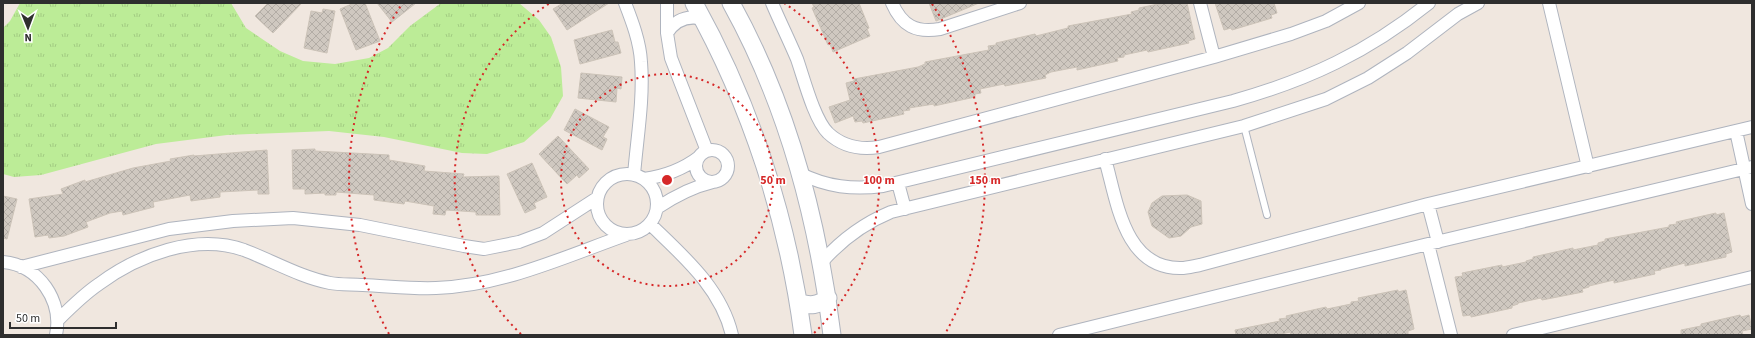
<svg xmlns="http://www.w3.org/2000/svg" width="1755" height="338" viewBox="0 0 1755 338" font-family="'Source Sans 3',sans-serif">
	<defs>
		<pattern id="grass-tufts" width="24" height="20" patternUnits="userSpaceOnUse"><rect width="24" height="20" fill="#bcec97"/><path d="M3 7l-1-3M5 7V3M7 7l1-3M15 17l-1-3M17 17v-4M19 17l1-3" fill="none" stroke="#a2cb82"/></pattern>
		<pattern id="building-cross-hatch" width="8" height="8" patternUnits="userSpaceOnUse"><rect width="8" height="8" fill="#cfc8c0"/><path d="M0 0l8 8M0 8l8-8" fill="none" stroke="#b2aca5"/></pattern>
	</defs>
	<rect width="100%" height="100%" fill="#f0e7df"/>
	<path fill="url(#grass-tufts)" d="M20,3H231L246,28L280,51L303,61L335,64L369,58L388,48L410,26L441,3H519L539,20L551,37L561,67L563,96L550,119L524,142L487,154L462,153L384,137L329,131L227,135L156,144L41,175L14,177L3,174V28L10,21Z"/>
	<path fill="url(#building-cross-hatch)" stroke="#ccc3b8" d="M268,3H302L273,33L255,16Z
		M354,3H365L380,41L356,50L340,9Z
		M377,3H416L392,22Z
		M563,3H609L567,30L553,9Z
		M812,3H859L869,28L867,29L870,36L833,52L830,44L828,45L812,8L814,7Z
		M929,3H979L936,21Z
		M1163,3H1187L1195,39L1188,41L1189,43L1148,52L1147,50L1124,55V57L1117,58L1118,61L1077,70V67L1051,72L1045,75L1046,78L1005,86L1004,84L980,89L981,93L975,94V97L934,106V104L909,108L910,110L903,111L904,114L863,123L862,121L855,122L853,116L835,123L829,107L850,100L846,83L854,81V79L918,67L925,64V62L989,50L988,46L996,45V43L1035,34L1036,36L1068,28V26L1132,14L1131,12L1139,10V8Z
		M1215,3H1274L1277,13L1271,15L1272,18L1232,30L1231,28L1224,30Z
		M323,9L335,11L327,53L304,48L311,11L322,13Z
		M612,30L615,42H618L621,53L580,64L574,40Z
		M581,73L622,77L621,89L617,88L616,102L578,98Z
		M575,109L609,127L603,137L607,139L602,150L564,130Z
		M558,136L589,169L579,178L577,175L567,184L539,154Z
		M315,149V151L389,155V160L425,166L424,171L464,174L463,177L499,176L500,215H476V212L446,210L445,215L433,214L434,206L405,201L404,204L374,200V195L336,192V195H325V193L305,194V189H293L292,150Z
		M267,150L269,194H258V190L220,192V197L191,201L190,195L153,202L154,207L123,215L122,211L110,213L86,222L88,227L64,236L49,238L48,235L35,237L29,199L63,194L61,189L85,180V182L133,168L171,161L170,159L194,155V156Z
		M532,163L547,197L534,203L536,208L525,213L507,174Z
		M1187,195L1201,201L1202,224L1191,227L1181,236L1169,238L1152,226L1148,212L1152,203L1162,196Z
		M3,196L17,199L7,239L3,238Z
		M1716,213V215L1724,213L1732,252L1726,254V257L1685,266V263L1661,269V270L1654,271L1655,274L1614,283V280L1589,286V287L1582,289L1583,292L1542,300L1541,298L1518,303V304L1512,306V308L1471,317V315L1463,316L1455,277L1463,276L1462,273L1502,265V267L1526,262V261L1533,259V257L1573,248V250L1598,245V243L1605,241V239L1669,227V225L1677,224L1676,222Z
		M1398,290V292L1406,290L1414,329L1408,331V334L1402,335H1291L1290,332L1277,335H1236L1235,330L1280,321L1279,319L1287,318L1286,316L1326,307L1327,309L1351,304V302L1359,301L1358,298Z
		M1740,315L1741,317L1749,315L1752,329L1742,331L1743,335H1681V330L1701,326V324Z"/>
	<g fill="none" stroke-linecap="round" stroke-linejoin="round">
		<g stroke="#afb4be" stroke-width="8">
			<path id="lane" d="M1244,126L1267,215"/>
		</g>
		<g stroke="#afb4be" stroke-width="14">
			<path id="street" d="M625,3C632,21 640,42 641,62C644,99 637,138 634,175
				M667,3V33L671,58L707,151
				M772,3C780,22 789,40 797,59C804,79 814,119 828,133C843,147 860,150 879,147L1214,57L1291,34L1326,21L1359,3
				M892,3C902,26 916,33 940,29L1020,3
				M1200,3L1214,57
				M1549,3L1588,167
				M667,33C676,19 688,15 703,19
				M1736,131L1752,204
				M696 166a16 16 0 1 1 32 0a16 16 0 1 1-32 0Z
				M1105,159C1117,201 1124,269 1181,268C1187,268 1194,266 1200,265L1428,204L1752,127
				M799,173C827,187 853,190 883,186L1233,101C1308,80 1368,52 1429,3
				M597 204a30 30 0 1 1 60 0a30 30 0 1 1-60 0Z
				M644,179C665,176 682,170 699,157
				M898,183L905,209
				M1428,204L1438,242
				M657,208C675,196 692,187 713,182
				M650,224C683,256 721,288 732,335
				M1428,244L1451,335
				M3,262C39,265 63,301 56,335
				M821,263C841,240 862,224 891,212L1244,126L1326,99L1368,78L1407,53L1458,14L1478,3
				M21,267L169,229L233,221L293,218L360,225L464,246L484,249L519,242L543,233L597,198
				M58,320C71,307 84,294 99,284C138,255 196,233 244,250C273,261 300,277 330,283C340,285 352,284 363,285C387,286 412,289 436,288C502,286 564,257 626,235
				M1059,335L1428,244L1752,167
				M1513,335L1752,277"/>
		</g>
		<g stroke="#afb4be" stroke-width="19">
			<path id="secondary" d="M694,3C751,105 788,220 803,335
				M731,3C787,104 818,221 832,335
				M799,302C810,307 818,305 828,298"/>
		</g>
		<use href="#lane" stroke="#fff" stroke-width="6"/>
		<use href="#street" stroke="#fff" stroke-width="12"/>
		<use href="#secondary" stroke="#fff" stroke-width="17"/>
	</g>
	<g fill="none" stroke="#d62828" stroke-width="2" stroke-dasharray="2 4">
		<circle cx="667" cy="180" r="106"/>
		<path d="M521 334A212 212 0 0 1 550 3M784 3A212 212 0 0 1 813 334"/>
		<path d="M389 334A318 318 0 0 1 402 4M932 4A318 318 0 0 1 945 334"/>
	</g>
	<circle cx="667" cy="180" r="6" fill="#d62828" stroke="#fff" stroke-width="2"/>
	<g font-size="12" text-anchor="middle" font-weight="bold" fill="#d62828" stroke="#fff" stroke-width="3" stroke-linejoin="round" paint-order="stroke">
		<text x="773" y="184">50 m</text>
		<text x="879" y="184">100 m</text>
		<text x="985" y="184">150 m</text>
	</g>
	<rect width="1755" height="338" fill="none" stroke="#2e2e2e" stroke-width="8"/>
	<g transform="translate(28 28) rotate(179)" stroke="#ffffff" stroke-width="3" paint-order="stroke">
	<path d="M0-3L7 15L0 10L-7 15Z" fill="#2e2e2e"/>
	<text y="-6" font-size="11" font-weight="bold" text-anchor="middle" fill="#2e2e2e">N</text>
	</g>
	<path d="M10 322v6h106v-6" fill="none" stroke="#2e2e2e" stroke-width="2"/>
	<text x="16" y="322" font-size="12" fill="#2e2e2e" stroke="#ffffff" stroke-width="3" paint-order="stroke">50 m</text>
</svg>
